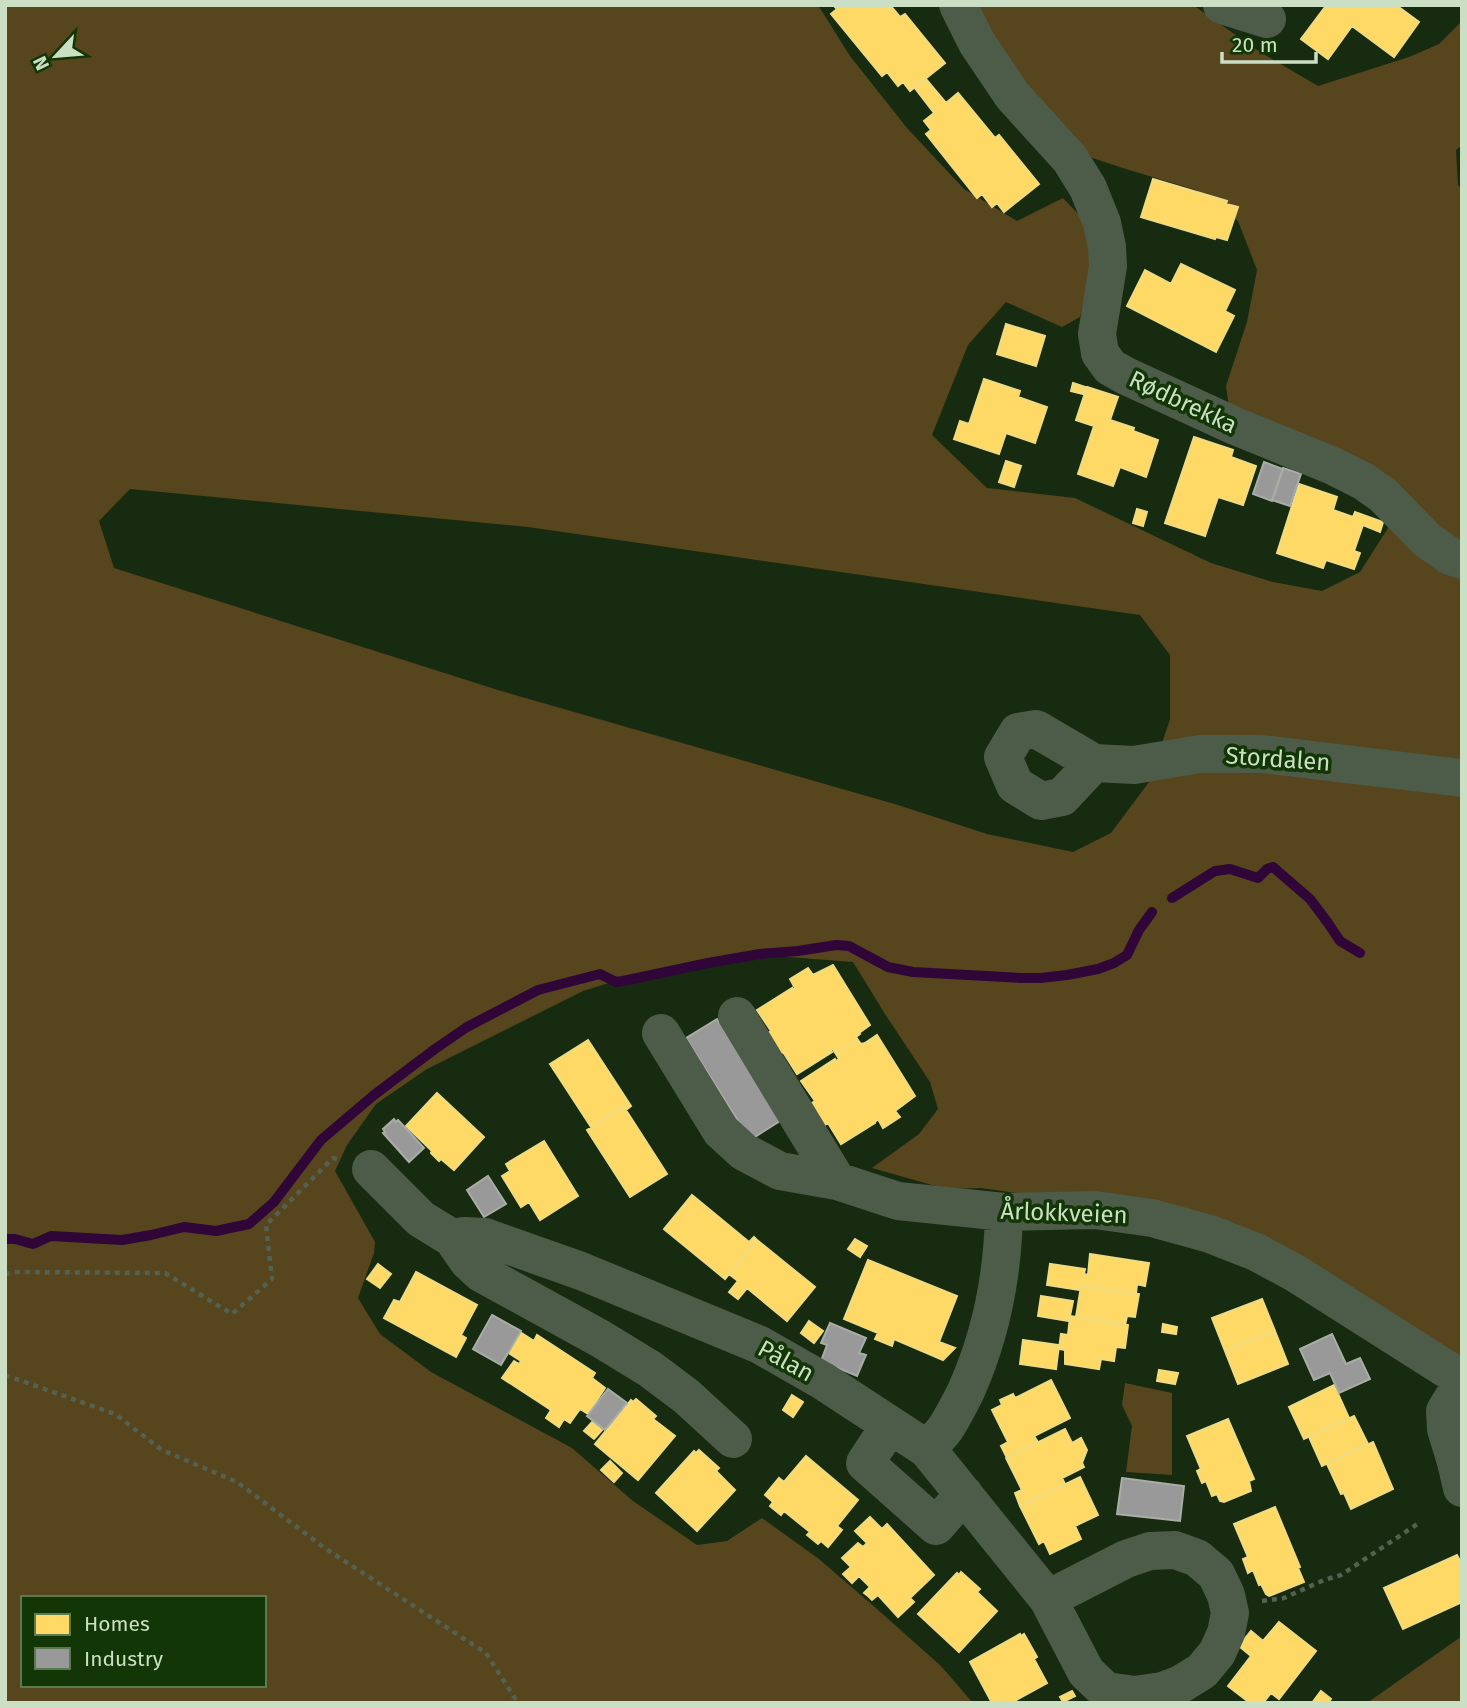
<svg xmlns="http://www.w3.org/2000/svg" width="1467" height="1708" viewBox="0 0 1467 1708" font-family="'Fira Sans',sans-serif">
	<rect width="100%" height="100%" fill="#172b10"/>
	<path fill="#57451e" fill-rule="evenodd" d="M5,5H818L850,56L907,128L964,189L1017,221L1063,198L1097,234L1094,258L1080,317L1062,327L1006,302L968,345L932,435L987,488L1075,498L1211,563L1273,582L1322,591L1360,572L1390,525L1375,496L1230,415L1226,386L1247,322L1257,270L1238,221L1196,190L1129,170L1059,147L1015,111L979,5H1193L1260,52L1318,86L1409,57L1439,44L1462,21V145L1456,150L1458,185L1462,190V1359L1265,1238L1037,1196L981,1188L946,1189L872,1168L919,1134L938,1109L930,1082L885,1014L853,962L788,957H714L638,974L583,991L427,1069L376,1104L347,1145L335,1171L375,1242L374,1253L358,1298L380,1334L431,1372L572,1448L633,1501L697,1545L727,1541L762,1518L819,1559L877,1609L941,1666L973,1703H5ZM130,489L528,527L1140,615L1170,655V719L1149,782L1111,833L1073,852L987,834L898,805L498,690L114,568L99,521ZM23,1598H264V1685H23Z
		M1125,1383L1172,1393V1475L1126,1472L1132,1426L1122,1405Z
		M1462,1636V1703H1367Z"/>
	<path fill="#ffd966" stroke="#efdb82" stroke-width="2" d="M833,5H890L900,17L905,14L945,63L910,91L903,82L898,86L887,72L882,76L831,14L837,9Z
		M1322,5H1396L1419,22L1394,57L1352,26L1328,59L1301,39L1325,7Z
		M925,78L946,103L958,93L995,138L999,135L1039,184L1004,212L997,203L992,207L982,194L977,198L926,134L931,130L924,121L934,113L914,87Z
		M1153,179L1227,201L1226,204L1238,207L1227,240L1216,237L1215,239L1141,217Z
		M1181,264L1235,290L1225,311L1234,316L1216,352L1127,306L1145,270L1171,284Z
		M1006,324L1045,336L1036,366L997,354Z
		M984,379L1020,391L1018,397L1047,407L1035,443L1006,433L999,454L954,439L960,421L969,424Z
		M1073,383L1085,387L1083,394L1071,391Z
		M1087,387L1118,397L1110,420L1134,428L1133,431L1158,440L1146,477L1120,467L1113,486L1078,474L1094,426L1076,420Z
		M1194,437L1233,450L1231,457L1256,466L1243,505L1218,497L1205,536L1165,523Z
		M1006,461L1021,466L1014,487L999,482Z
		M1299,484L1337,497L1333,510L1353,517L1355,512L1383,522L1380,532L1363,525L1354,551L1360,553L1354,569L1326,560L1323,568L1277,553Z
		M1137,509L1147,512L1143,526L1133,523Z
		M833,965L870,1025L859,1033L860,1034L856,1037L858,1040L836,1054L833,1049L830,1051L832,1052L797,1074L783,1052L779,1055L766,1034L771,1031L757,1010L792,988V990L795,988L790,979L808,968L813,975Z
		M877,1035L915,1096L895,1111L900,1117L883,1128L878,1119L875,1122V1123L841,1144L828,1123L823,1126L810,1104L815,1101L801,1081L835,1059L836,1061L839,1059L836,1054L858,1040L861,1044L865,1043Z
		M588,1040L631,1106L626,1110L624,1107L591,1127L550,1064Z
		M437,1093L484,1137L454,1170L441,1159L439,1161L431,1153L432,1151L406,1126Z
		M624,1107L667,1174L630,1197L587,1130Z
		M544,1141L578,1196L540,1220L529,1202L521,1207L502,1176L510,1171L506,1164Z
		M692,1195L749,1242L754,1237L757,1240L725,1279L664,1229Z
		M855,1239L867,1246L860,1257L848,1249Z
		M757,1240L815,1287L787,1321L747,1288L738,1299L729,1292L738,1281L729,1274Z
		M1090,1254L1149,1263L1145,1286L1137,1284L1136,1294L1081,1286L1080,1290L1047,1285L1050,1264L1085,1269L1084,1274L1088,1275Z
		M868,1260L957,1296L939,1342L955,1348L943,1360L894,1339L892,1346L875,1339L878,1333L844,1319Z
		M378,1264L391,1274L380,1288L367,1279Z
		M416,1272L477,1305L461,1335L466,1338L456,1357L384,1318L394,1300L400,1302Z
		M1081,1286L1139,1294L1135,1317L1127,1316L1125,1325L1076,1317Z
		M1041,1296L1073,1301L1069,1321L1038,1316Z
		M1262,1299L1275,1331L1225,1351L1212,1318Z
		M1070,1316L1128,1325L1125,1348L1116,1347L1114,1361L1101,1359L1099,1369L1065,1364V1350L1059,1349L1061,1334L1068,1335Z
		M809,1321L823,1331L814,1343L801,1333Z
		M1163,1324L1177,1327L1176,1334L1162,1332Z
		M1275,1331L1288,1364L1238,1384L1225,1351Z
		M520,1332L534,1341L537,1335L595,1373L592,1378L605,1388L588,1414L580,1409L570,1423L564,1419L559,1427L546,1418L551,1410L502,1378L514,1361L519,1364L521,1361L507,1352Z
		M1023,1340L1059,1345L1056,1369L1020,1364Z
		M1159,1370L1178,1373L1175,1384L1157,1381Z
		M1051,1380L1070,1418L1034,1436L1038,1442L1007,1458L1001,1446L1008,1442L992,1410L1002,1405L1000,1400L1013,1394L1015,1398Z
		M1334,1385L1349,1418L1304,1439L1289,1407Z
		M792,1395L803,1402L793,1417L783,1410Z
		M636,1399L656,1416L653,1419L675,1436L638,1480L595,1444L631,1400L633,1402Z
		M1354,1416L1368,1444L1322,1466L1309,1437Z
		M1228,1419L1254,1479L1249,1481L1251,1491L1224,1502L1220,1501L1217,1494L1212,1496L1206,1481L1202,1483L1197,1471L1201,1469L1187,1436Z
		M592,1422L602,1430L594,1439L584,1431Z
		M1065,1429L1072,1443L1081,1438L1087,1450L1082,1463L1084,1467L1062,1478L1065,1484L1020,1506L1015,1493L1022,1490L1006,1458Z
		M1373,1442L1393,1489L1351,1509L1344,1493L1341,1494L1327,1464Z
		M699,1450L719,1468L716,1471L735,1490L697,1531L656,1493L694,1451L696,1453Z
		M806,1456L858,1500L837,1526L842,1530L828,1547L821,1541L818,1544L807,1535L810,1532L784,1511L781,1515L770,1506L773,1502L765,1495L779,1478L784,1482Z
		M610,1461L622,1473L614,1482L601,1470Z
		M1080,1477L1098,1515L1075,1526L1081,1539L1050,1554L1044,1541L1039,1544L1020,1506Z
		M1275,1507L1300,1567L1298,1568L1304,1582L1269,1596L1266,1594L1261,1584L1259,1585L1253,1570L1248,1573L1243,1559L1248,1557L1234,1524Z
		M870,1517L882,1529L887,1524L934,1575L910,1598L914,1602L898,1617L878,1595L872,1600L868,1596L864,1593L870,1587L859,1576L852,1583L843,1574L851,1567L842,1558L858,1543L863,1547L867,1543L855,1531Z
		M1457,1555L1462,1565V1602L1403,1629L1384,1588Z
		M961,1572L980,1589L977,1592L997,1611L959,1652L918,1614L957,1573L959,1575Z
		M1279,1622L1316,1651L1279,1699L1271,1693L1263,1703H1250L1228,1686L1251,1656L1239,1646L1251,1631L1263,1641Z
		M1020,1634L1021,1636L1024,1634L1037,1657L1034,1659L1047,1683L1011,1703H992L970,1662Z
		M1072,1691L1075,1696L1063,1702L1060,1697Z
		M1321,1691L1331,1699L1328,1703H1312Z"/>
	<path fill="#999" stroke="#a8aea6" stroke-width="2" d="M1264,462L1283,469L1272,501L1253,494Z
		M1283,468L1301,474L1290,506L1272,500Z
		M717,1019L780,1121L750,1140L686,1038Z
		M394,1119L396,1122L398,1120L424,1148L409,1162L383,1133L385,1132L383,1129Z
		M488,1176L506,1204L484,1217L467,1190Z
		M492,1315L521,1331L501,1365L473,1349Z
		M830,1323L866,1338L859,1353L866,1355L857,1376L821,1361L827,1345L821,1343Z
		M1332,1334L1346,1364L1360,1358L1370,1379L1339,1393L1330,1373L1314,1380L1300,1349Z
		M608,1389L627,1403L605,1430L587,1416Z
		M1122,1478L1184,1486L1180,1521L1117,1514Z"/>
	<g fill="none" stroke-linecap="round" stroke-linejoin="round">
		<path stroke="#300639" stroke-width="10" d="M1172,898L1215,871L1230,869L1258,878L1267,869L1273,867L1310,899L1328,923L1340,941L1360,953
			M5,1239H15L33,1244L51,1236L122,1240L151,1235L184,1227L216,1231L249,1224L274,1202L321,1140L374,1095L435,1049L467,1027L538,990L600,974L616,982L623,981L708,963L760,954L798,951L836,945L849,946L888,967L913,972L1021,978H1041L1067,975L1098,969L1114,963L1127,955L1139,930L1152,912"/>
		<path stroke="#546150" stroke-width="4.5" stroke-dasharray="5 5" stroke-linecap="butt" d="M5,1274L17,1272L165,1273L232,1314L272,1279L266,1225L333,1158L340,1160
			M5,1375L115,1414L162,1450L237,1482L326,1549L486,1653L518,1703
			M1262,1601L1284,1598L1324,1580L1341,1575L1419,1523"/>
		<path stroke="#4d5b49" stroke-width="38" d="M958,5L977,43L1012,95L1070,159L1088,188L1102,223L1107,247L1108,266L1097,334L1100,353L1110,367L1126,376L1235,426L1333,466L1363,481L1383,495L1427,540L1450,556L1462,560
			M1222,5L1267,19
			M1094,763L1062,797L1041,801L1015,785L1003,757L1018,732L1036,729L1094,763L1134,765L1200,754H1262L1462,778
			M737,1016L837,1181
			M661,1033L721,1131L744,1152L780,1171L837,1181L898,1201L1004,1212L1095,1210L1152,1218L1210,1234L1256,1252L1295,1273L1462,1379
			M371,1169L421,1219L452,1238L468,1261L481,1273L601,1339L650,1369L686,1396L733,1439
			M452,1238L464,1236L485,1237L581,1271L760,1345L823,1381L927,1449L1048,1599L1086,1672L1106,1691L1135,1695L1162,1691L1181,1684L1202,1671L1217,1653L1226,1633L1230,1613L1226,1595L1216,1574L1197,1558L1175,1550L1150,1551L1126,1559L1048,1599
			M1462,1383L1445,1411L1446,1429L1456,1462L1462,1488
			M890,1425L865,1463L936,1526L964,1494
			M927,1449C933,1442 940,1436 945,1429C953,1417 960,1403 966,1391C992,1333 1003,1275 1004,1212"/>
	</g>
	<g text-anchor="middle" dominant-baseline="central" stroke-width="7" stroke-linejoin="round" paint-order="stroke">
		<g font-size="24" fill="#cadfc4" stroke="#123605">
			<text transform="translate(1183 402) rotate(25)">Rødbrekka</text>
			<text transform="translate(1278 759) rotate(4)">Stordalen</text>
			<text transform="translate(1064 1213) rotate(2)">Årlokkveien</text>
			<text transform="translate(786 1361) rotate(29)">Pålan</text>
		</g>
	</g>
	<rect width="1467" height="1708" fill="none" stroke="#cadfc4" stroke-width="14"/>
	<rect x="21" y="1596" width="245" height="91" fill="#123605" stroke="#5c7a51" stroke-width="2"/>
	<rect x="35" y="1614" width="35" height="21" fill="#ffd966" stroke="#5c7a51" stroke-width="2"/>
	<text x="84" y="1631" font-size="21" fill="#cadfc4">Homes</text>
	<rect x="35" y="1648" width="35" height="21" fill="#999999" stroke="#5c7a51" stroke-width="2"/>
	<text x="84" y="1666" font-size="21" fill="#cadfc4">Industry</text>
	<g transform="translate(56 56) rotate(244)" stroke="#123605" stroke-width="5" paint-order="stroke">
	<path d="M0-5L12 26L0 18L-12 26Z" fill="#cadfc4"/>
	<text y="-10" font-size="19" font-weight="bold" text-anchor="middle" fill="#cadfc4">N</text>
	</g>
	<path d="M1222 52v10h94v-10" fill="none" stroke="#cadfc4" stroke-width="3.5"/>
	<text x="1232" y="52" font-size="21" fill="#cadfc4" stroke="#123605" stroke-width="5" paint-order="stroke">20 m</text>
</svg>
